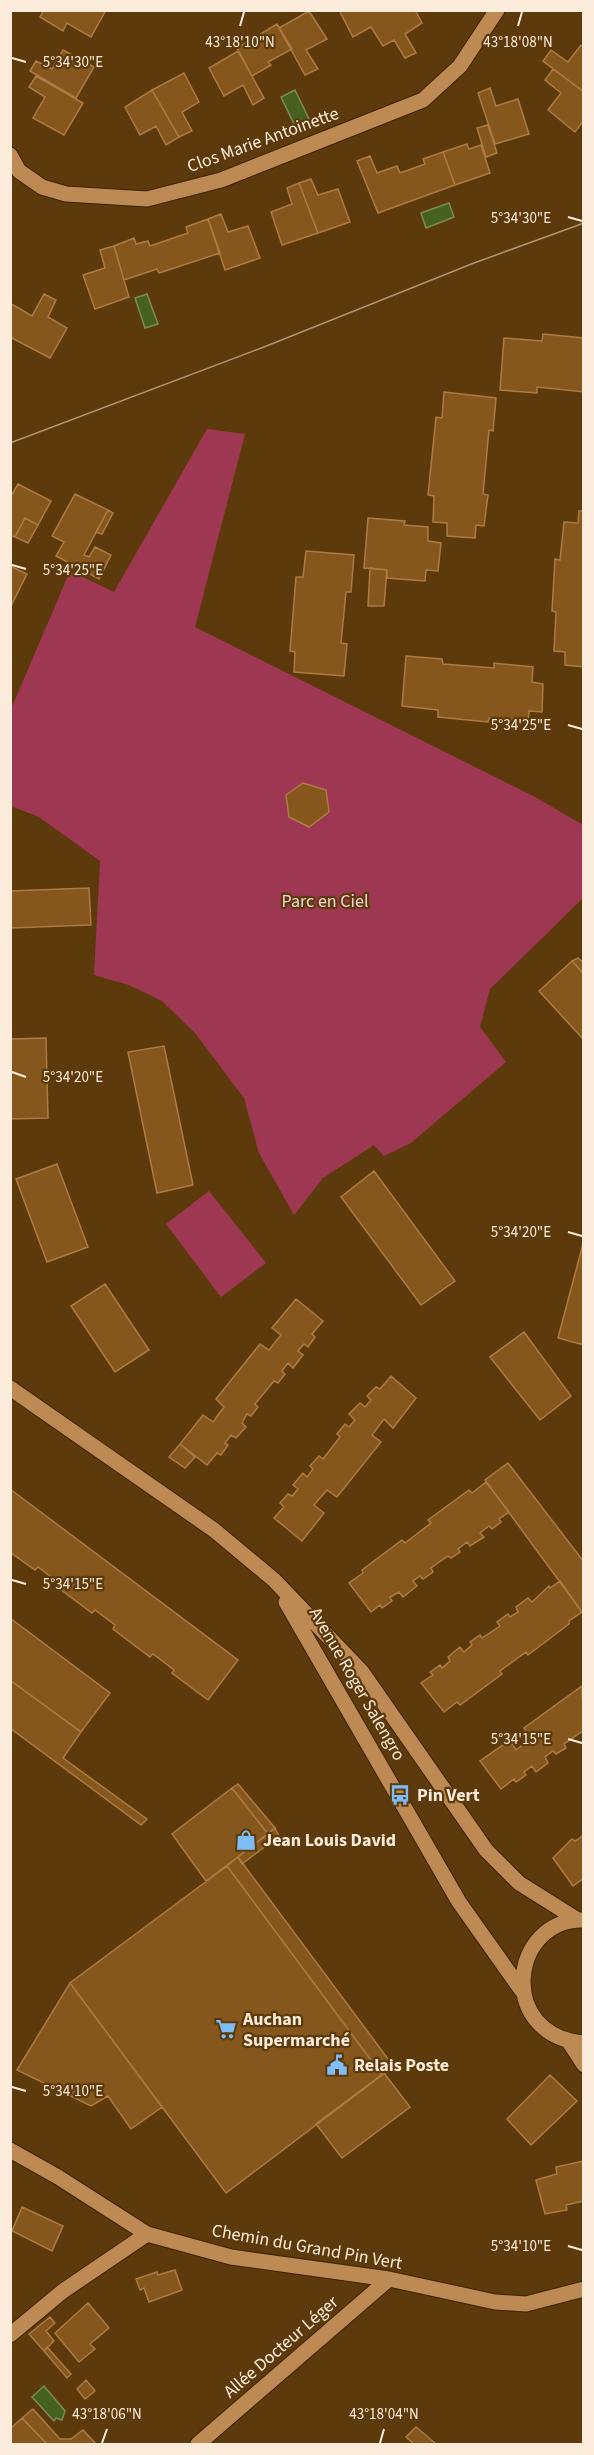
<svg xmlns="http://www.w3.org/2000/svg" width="594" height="2455" viewBox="0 0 594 2455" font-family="'Source Sans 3',sans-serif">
	<rect width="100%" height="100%" fill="#5d3a0b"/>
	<path fill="#9e3852" d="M207,429L245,434L195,627L537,798L583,825V898L490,989L480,1027L506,1062L411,1143L384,1156L374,1145L323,1178L294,1215L259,1153L244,1098L195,1033L162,1001L129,985L94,975L100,861L39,817L11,806V709L70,571L114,592Z
		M209,1191L266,1263L221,1297L166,1224Z"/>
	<path fill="#466020" stroke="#7c8a58" stroke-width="1.5" d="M295,90L310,121L296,128L281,97Z
		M449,203L454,217L426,228L421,213Z
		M147,294L158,324L145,328L135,298Z
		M44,2386L65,2411L62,2420L56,2418L54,2421L32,2397Z"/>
	<path fill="#86571c" stroke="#ac7b43" stroke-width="1.5" d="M44,10H106L91,37L67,23L63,31L40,17Z
		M339,10H415L422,23L405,34L416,53L405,58L394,40L383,46L371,27L353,37Z
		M309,11L327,39L306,50L318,69L305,75L279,28Z
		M277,24L292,49L268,62L271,65L252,76L237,48Z
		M581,45L584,47V92L543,61L551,50L568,62Z
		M63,50L94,67L76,98L30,71L36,61L52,69Z
		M238,51L264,98L253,105L243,85L224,96L209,68Z
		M553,69L584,92V120L575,132L548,110L561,93L545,80Z
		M184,73L199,102L182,112L192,131L179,137L152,90Z
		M36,76L83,103L64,135L33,118L45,97L29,87Z
		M490,88L496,106L518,99L529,134L495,144L478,93Z
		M152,90L179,137L166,145L156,126L140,135L125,107Z
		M488,125L497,153L486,157L477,128Z
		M467,144L469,149L481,145L490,173L455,185L443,152Z
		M443,152L455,185L378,213L357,161L370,156L377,173L397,166L400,173L425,164L423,159Z
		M311,179L318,195L338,189L350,222L318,233L299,183Z
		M299,183L318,233L282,245L271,212L292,204L287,188Z
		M221,214L228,232L248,226L260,258L225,270L208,219Z
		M208,219L220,253L159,273L157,269L124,280L114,246L134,238L136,244L148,241L150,246L188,233L186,227Z
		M114,246L129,297L95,309L83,275L105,268L100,250Z
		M44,294L56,300L48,317L67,328L50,358L10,337V303L32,316Z
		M543,334L584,338V392L537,387V393L500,390L504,338L542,341Z
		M444,392L496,398L493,431L489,430L483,494L488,495L484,526L476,525L475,538L447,536V523L433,522L434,496L428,495L436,417L442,418Z
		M18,484L51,501L38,525L25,518L15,537L10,535V498Z
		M75,494L108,510L84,555L89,557L95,547L111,555L99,579L56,556L64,542L52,536Z
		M108,510L113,513L102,534L96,532Z
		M579,511H584V667L565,665V652L554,651L556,612L552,611L555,559L560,560L564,522L578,523Z
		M25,518L38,525L28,543L15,537Z
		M368,518L405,521L404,525L428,527V541L441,543L438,571L426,570L425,581L387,578V570L364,568Z
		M306,551L354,555L351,592H346L341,643L347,644L344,676L294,672L295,652L290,651L296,577H303Z
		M10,566L27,574L10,608Z
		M370,568L387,570L384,606H368Z
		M406,656L442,659L443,664L494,668V663L533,667L532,682L543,684L542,712L529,711L528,721L489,718L488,722L438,717V710L402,706Z
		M303,783L326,790L329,812L309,827L289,817L286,795Z
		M89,888L91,925L10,928V891Z
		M578,958L584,963V974L572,961Z
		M572,961L584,974V1040L539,991Z
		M46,1038L48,1118L10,1119V1039Z
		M164,1046L193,1185L157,1193L128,1052Z
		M57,1164L88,1247L47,1262L16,1179Z
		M374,1171L455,1281L421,1305L341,1197Z
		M584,1240V1345L558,1338Z
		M105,1284L149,1350L115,1372L71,1306Z
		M296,1299L323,1321L312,1334L315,1337L308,1347L304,1344L298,1351L303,1355L293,1368L288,1363L282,1371L285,1374L278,1383L274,1381L255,1404L258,1407L251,1416L247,1414L242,1423L246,1427L236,1438L231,1435L225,1443L228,1445L221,1455L217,1453L207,1465L180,1444L203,1415L213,1422L224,1407L216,1399L260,1344L269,1350L281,1335L272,1328Z
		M524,1332L571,1396L540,1420L490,1357Z
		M391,1376L416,1398L393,1428L384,1419L372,1435L381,1442L337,1497L327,1490L314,1505L324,1513L302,1541L274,1518L284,1507L280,1503L288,1494L292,1496L298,1489L293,1485L303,1473L307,1477L313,1469L310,1466L319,1456L323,1459L340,1437L337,1434L345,1424L349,1427L355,1420L349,1414L360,1403L365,1407L371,1400L367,1396L376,1387L380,1389Z
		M180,1444L195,1457L185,1468L169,1457Z
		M508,1463L584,1562V1610L582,1612L485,1480Z
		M486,1482L509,1512L499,1519L501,1522L492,1529L489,1526L480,1533L484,1537L470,1546L467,1542L458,1549L460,1552L451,1558L448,1556L431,1568L433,1572L423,1579L420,1576L413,1581L417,1586L403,1597L399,1592L390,1597L392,1601L382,1608L380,1605L371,1612L349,1583L363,1573L362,1570L402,1540L405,1543L431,1523L428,1520L469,1490L472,1493Z
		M10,1489L238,1660L208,1700L172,1673L174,1670L153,1654L150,1657L113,1629L115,1625L95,1610L92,1613L56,1586L59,1583L38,1567L35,1570L10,1552Z
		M560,1581L582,1612L569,1621V1624L528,1655L526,1652L500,1671L502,1674L460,1705L457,1702L444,1712L421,1683L433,1675L430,1672L440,1665L442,1668L450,1661L448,1657L460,1647L464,1652L472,1645L470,1642L480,1635L482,1638L500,1626L497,1622L508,1614L510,1617L518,1612L516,1607L528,1598L532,1602L549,1586L550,1588Z
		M10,1618L110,1693L81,1732L10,1680Z
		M10,1680L81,1732L63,1758L147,1819L141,1825L10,1728Z
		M582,1686L584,1730L564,1744L566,1748L556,1754L553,1751L545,1757L548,1763L536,1772L532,1766L524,1772L526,1775L516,1782L514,1779L501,1789L480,1761L510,1740L516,1750L530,1739L524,1728Z
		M238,1784L275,1828L268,1834L232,1788Z
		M232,1788L268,1834L206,1881L172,1834Z
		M275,1828L279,1836L242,1864L238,1857Z
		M584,1835V1878L573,1886L553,1858L572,1839L575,1841Z
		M238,1857L394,2067L382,2075L227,1866Z
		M227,1866L382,2075L226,2193L70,1983Z
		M70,1983L162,2107L131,2129L108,2096L91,2106L17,2070Z
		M384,2073L410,2107L342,2158L316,2124Z
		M550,2075L577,2101L531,2145L507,2119Z
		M584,2161V2201L566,2205L567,2210L545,2214L536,2180L557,2174L556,2167Z
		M22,2207L63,2226L52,2251L12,2231Z
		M175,2270L182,2290L149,2302L144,2288L140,2290L136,2279L157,2272L158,2275Z
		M88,2303L109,2328L90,2344L95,2349L79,2362L55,2333Z
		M50,2317L55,2323L46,2331L54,2341L44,2351L29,2334Z
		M47,2347L71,2374L67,2378L44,2351Z
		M86,2380L95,2391L85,2399L77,2389Z
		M33,2409L60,2439H71L83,2430L96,2444H47L22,2418Z
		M22,2418L47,2444H10V2429Z
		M416,2427L436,2444H414L406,2437Z"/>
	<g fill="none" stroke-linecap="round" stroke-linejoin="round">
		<g stroke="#3b2304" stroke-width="17">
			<path id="street" d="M10,155L19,171L42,187L66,194L147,199L221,180L423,100L460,66L497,10
				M10,2150L58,2177L147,2234L231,2257L389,2279L495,2302L526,2304L584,2289
				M10,2335L63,2291L147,2234
				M198,2444L389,2279"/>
		</g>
		<g stroke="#3b2304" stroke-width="17">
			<path id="secondary" d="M10,1388L214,1530L274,1580L362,1672L486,1850L519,1883L578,1920
				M286,1602L459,1902L522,1991
				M584,1920C510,1918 496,2036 584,2043
				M569,2042L584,2065"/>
		</g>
		<use href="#street" stroke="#bc8a52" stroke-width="15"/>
		<use href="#secondary" stroke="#bc8a52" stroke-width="15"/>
		<path stroke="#ae9575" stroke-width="1.5" d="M10,443L264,347L474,263L584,223"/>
	</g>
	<path fill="none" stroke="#fbebda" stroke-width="2" d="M240,26L244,12M518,26L522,12M12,58L26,62M568,217L582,221M12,565L26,569M568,725L582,729M12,1072L26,1077M568,1232L582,1236M12,1580L26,1584M568,1739L582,1743M12,2087L26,2091M568,2246L582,2250M102,2443L107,2429M380,2443L384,2429"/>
	<defs>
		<g id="bus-bare" transform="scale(1.62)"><path d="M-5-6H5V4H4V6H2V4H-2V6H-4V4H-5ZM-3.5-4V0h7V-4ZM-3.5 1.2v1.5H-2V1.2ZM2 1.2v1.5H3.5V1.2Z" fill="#7fbdf9" stroke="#5d3a0b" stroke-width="2.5" paint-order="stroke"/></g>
		<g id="shop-bare" transform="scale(1.62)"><path d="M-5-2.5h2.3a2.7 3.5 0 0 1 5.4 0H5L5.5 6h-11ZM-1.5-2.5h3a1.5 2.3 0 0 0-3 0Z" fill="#7fbdf9" stroke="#5d3a0b" stroke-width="2.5" paint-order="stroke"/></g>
		<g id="supermarket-bare" transform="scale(1.62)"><path d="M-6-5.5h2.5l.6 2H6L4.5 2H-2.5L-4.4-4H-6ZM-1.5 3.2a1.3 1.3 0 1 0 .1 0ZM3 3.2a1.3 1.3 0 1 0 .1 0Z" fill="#7fbdf9" stroke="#5d3a0b" stroke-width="2.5" paint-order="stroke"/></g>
		<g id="civic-bare" transform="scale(1.62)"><path d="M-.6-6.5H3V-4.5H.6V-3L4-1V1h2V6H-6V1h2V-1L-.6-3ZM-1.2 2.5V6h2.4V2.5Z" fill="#7fbdf9" stroke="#5d3a0b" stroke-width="2.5" paint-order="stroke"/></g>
	</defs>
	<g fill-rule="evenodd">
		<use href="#bus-bare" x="400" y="1795"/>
		<use href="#shop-bare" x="246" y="1840"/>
		<use href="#supermarket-bare" x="226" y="2029"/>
		<use href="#civic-bare" x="337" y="2065"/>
	</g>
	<g text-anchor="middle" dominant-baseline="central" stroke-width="4.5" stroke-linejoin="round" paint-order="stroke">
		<g font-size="18" fill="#fbebda" stroke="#5d3a0b">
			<text transform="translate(263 140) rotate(-20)">Clos Marie Antoinette</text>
			<text transform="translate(357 1684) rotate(60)">Avenue Roger Salengro</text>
			<text transform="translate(307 2247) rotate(10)">Chemin du Grand Pin Vert</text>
			<text transform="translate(281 2347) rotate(-41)">Allée Docteur Léger</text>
		</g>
		<g font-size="18" fill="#f6d4d9" stroke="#5d3a0b">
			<text x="325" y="901">Parc en Ciel</text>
		</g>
		<g font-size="18" font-weight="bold" fill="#fbebda" stroke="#5d3a0b" text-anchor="start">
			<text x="417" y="1795">Pin Vert</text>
			<text x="263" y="1840">Jean Louis David</text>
			<text x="243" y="2019">Auchan<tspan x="243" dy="21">Supermarché</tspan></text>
			<text x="354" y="2065">Relais Poste</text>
		</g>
	</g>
	<g font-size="15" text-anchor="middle" fill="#fbebda" stroke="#5d3a0b" stroke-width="4.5" stroke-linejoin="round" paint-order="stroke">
		<text x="240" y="47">43°18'10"N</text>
		<text x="518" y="47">43°18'08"N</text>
		<text x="73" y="67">5°34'30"E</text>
		<text x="521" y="223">5°34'30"E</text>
		<text x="73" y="575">5°34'25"E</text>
		<text x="521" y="730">5°34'25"E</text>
		<text x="73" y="1082">5°34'20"E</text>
		<text x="521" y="1237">5°34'20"E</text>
		<text x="73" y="1589">5°34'15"E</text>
		<text x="521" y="1744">5°34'15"E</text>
		<text x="73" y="2096">5°34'10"E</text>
		<text x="521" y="2251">5°34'10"E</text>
		<text x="107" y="2419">43°18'06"N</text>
		<text x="384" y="2419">43°18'04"N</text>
	</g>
	<rect width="594" height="2455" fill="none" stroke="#fbebda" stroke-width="24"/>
</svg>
